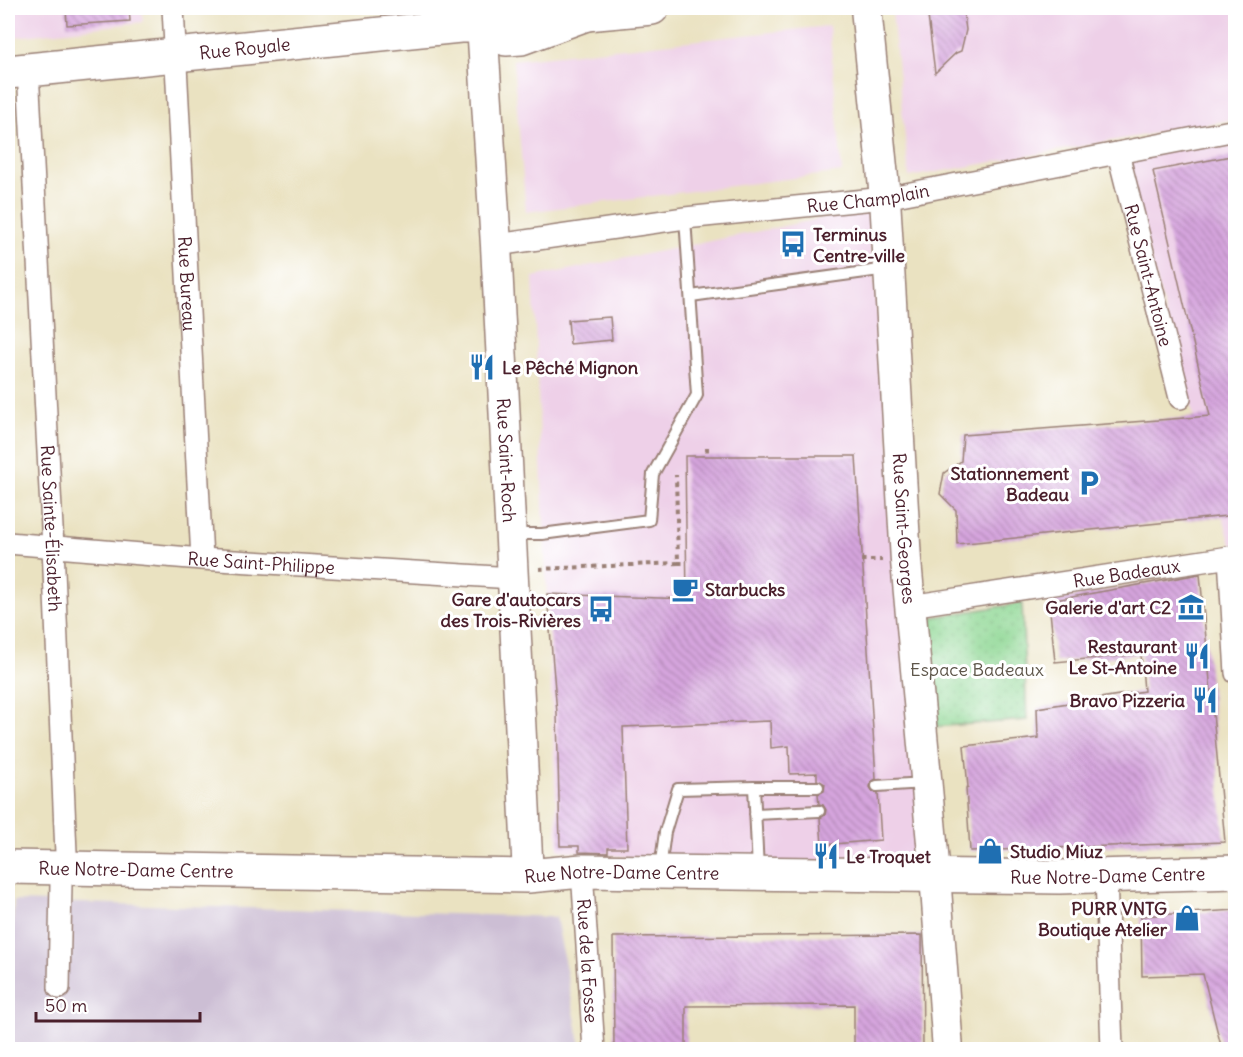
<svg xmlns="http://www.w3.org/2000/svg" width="1243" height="1057" viewBox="0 0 1243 1057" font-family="Delius,sans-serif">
	<defs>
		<pattern id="park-dots" width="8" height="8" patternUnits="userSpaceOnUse" patternTransform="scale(1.5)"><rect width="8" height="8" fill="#8dd793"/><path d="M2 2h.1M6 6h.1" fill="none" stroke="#7bb87f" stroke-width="1.8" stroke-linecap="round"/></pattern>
		<pattern id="building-back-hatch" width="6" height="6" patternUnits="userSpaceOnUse" patternTransform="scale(1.5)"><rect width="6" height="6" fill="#d6a5de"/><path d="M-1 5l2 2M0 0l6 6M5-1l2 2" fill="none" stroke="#b086b4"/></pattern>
	</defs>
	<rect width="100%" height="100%" fill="#fff"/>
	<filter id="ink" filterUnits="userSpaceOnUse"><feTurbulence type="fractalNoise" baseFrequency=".0167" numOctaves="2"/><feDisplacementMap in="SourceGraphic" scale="12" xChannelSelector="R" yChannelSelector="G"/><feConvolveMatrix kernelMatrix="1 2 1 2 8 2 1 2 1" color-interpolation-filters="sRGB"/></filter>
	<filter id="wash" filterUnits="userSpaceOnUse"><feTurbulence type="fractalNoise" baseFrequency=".008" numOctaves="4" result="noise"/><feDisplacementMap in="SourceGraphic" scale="24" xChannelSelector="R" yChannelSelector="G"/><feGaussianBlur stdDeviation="1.35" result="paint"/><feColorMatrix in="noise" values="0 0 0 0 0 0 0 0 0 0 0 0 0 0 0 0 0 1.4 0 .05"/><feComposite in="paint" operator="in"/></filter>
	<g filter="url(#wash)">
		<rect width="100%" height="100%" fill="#eae2c1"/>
		<path fill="#eed0e8" d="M8,8H142L143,22L8,38Z
			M915,8H1235V119L909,177L892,11Z
			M829,26L842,172L526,212L513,60Z
			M1235,134V612L1232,548L1193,414L1123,157Z
			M868,209L930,888L558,850L533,277Z"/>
		<path fill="#ccbed4" d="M14,901L556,917L581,1049H8V954H12Z"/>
		<path fill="url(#park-dots)" stroke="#6c7b5f" stroke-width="1.5" d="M1022,603L1027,720L932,727L928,618Z"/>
		<g id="blocks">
			<path fill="url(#building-back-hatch)" d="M66,8H129L130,21L67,25Z
				M927,8H963L966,30L961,51L956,53L935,73Z
				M1236,155V515L957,544L956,510L940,494L944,473L961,461L963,435L1210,416L1153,171Z
				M610,317L612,340L570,344L568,320Z
				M685,456H856L876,779L871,782L870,787L873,792L878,793L881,840L822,845L820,818L825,815L826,810L823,805L819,804L818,794L824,791L825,784L817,780V773L790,774L789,746L771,748L770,721L623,727L627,848H608V853L579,852V846H560L557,713L547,594L687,599Z
				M1200,574L1225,842L970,851L966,788L968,787L964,746L1038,738L1037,708L1144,691L1141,654L1055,662L1049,601Z
				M1236,910V1050H1222L1203,974L1142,976L1141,916Z
				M922,935L923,1050H854V1005L686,1006V1050H614L613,937Z"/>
		</g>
	</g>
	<g filter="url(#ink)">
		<use href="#blocks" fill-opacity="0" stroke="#9a8076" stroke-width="1.5"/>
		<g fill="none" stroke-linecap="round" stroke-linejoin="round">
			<g stroke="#9a8076" stroke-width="14">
				<path id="lane" d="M691,296L887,269
					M512,534H542L649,520L653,474L697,395L685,218
					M877,786L925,783
					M754,787H818
					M755,814L819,811
					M660,869L665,832L678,789L754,787L758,870"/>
			</g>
			<g stroke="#9a8076" stroke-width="24">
				<g id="street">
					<path id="s1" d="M173,8L202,559"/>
					<path id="s2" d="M28,70L53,547L66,853L61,883L59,988"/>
					<path id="s3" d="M1118,153L1180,398"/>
					<path id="s4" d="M496,245L685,218L885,198L1236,130"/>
					<path id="s5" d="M8,543L202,559L513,578"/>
					<path d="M1229,557L1236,673"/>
					<path id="s6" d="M910,606L1236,556"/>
					<path id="s7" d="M582,871L594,1050"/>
					<path d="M1106,876L1112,1050"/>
				</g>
			</g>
			<g stroke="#9a8076" stroke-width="33">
				<g id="secondary">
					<path id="s8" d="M481,8L496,245L528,876"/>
					<path id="s9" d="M866,8L885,198L906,561L935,875L948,1050"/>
				</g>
			</g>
			<g stroke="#9a8076" stroke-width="36">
				<g id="primary">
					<path d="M482,26L504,13L519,11L586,14L652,8"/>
					<path id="s10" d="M8,72L460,26H482L506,39L521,38L586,14"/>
					<path id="s11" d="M8,867L528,876L582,871L1059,877L1236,872"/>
				</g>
			</g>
			<path stroke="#9a8076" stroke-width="4" stroke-dasharray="4.5 4.5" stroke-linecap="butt" d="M707,447V456
				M861,560H882
				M678,563H686
				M539,569L678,563L676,475"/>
			<use href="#lane" stroke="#fff" stroke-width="10"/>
			<use href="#street" stroke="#fff" stroke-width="21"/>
			<use href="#secondary" stroke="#fff" stroke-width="30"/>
			<use href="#primary" stroke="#fff" stroke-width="33"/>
		</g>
	</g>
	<defs>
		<g id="bus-bare" transform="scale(2.07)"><path d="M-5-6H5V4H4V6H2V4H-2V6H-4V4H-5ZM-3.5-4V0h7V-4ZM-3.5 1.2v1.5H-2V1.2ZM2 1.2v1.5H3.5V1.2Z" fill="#1f6fb2" stroke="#fff" stroke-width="2.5" paint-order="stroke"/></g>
		<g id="restaurant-bare" transform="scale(2.07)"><path d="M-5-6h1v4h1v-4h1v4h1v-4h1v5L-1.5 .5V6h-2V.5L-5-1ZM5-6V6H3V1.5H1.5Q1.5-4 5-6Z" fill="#1f6fb2" stroke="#fff" stroke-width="2.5" paint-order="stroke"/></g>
		<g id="parking-bare" transform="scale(2.07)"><path d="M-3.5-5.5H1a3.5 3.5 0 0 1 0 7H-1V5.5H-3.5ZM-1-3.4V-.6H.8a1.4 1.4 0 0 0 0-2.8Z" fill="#1f6fb2" stroke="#fff" stroke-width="2.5" paint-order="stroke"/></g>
		<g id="cafe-bare" transform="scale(2.07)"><path d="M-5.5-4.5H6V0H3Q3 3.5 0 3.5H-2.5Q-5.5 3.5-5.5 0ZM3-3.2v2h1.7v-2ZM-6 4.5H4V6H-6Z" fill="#1f6fb2" stroke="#fff" stroke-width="2.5" paint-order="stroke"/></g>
		<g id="museum-bare" transform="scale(2.07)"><path d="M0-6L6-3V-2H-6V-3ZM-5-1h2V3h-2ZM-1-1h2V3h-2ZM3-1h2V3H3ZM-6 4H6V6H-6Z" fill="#1f6fb2" stroke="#fff" stroke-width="2.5" paint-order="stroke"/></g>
		<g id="shop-bare" transform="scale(2.07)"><path d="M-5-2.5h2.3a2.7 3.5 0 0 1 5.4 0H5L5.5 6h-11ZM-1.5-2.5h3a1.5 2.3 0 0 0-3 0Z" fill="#1f6fb2" stroke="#fff" stroke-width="2.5" paint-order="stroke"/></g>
	</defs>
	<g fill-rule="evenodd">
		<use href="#bus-bare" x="793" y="244"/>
		<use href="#restaurant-bare" x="482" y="367"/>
		<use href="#parking-bare" x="1089" y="483"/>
		<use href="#cafe-bare" x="685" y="589"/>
		<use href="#museum-bare" x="1191" y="607"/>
		<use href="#bus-bare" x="601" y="609"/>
		<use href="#restaurant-bare" x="1197" y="656"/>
		<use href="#restaurant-bare" x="1205" y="700"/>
		<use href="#shop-bare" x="990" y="851"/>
		<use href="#restaurant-bare" x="826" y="856"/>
		<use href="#shop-bare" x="1187" y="918"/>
	</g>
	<g text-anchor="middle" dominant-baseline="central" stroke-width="6" stroke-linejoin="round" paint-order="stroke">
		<g font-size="18" fill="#4a1f2b" stroke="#fff">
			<text stroke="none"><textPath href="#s10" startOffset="238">Rue Royale</textPath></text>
			<text stroke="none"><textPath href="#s4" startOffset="375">Rue Champlain</textPath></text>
			<text stroke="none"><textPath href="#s3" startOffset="126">Rue Saint-Antoine</textPath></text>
			<text stroke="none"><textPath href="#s1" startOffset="276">Rue Bureau</textPath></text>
			<text stroke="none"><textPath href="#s8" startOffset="453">Rue Saint-Roch</textPath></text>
			<text stroke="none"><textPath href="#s2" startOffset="459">Rue Sainte-Élisabeth</textPath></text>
			<text stroke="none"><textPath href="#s9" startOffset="522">Rue Saint-Georges</textPath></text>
			<text stroke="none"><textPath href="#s5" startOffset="254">Rue Saint-Philippe</textPath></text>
			<text stroke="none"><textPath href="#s6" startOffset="219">Rue Badeaux</textPath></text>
			<text stroke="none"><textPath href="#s11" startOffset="128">Rue Notre-Dame Centre</textPath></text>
			<text stroke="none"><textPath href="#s11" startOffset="614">Rue Notre-Dame Centre</textPath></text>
			<text stroke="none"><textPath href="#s11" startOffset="1100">Rue Notre-Dame Centre</textPath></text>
			<text stroke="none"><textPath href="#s7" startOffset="90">Rue de la Fosse</textPath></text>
		</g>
		<g font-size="18" font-weight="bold" fill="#4a1f2b" stroke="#fff" text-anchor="end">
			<text x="813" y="234" text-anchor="start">Terminus<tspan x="813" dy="21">Centre-ville</tspan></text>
			<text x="502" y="367" text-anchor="start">Le Pêché Mignon</text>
			<text x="1069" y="473">Stationnement<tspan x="1069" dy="21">Badeau</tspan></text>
			<text x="705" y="589" text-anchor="start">Starbucks</text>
			<text x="581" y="599">Gare d'autocars<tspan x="581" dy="21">des Trois-Rivières</tspan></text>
			<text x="1171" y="607">Galerie d'art C2</text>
			<text x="1177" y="646">Restaurant<tspan x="1177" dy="21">Le St-Antoine</tspan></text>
			<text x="1185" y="700">Bravo Pizzeria</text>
			<text x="1010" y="851" text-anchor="start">Studio Miuz</text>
			<text x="846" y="856" text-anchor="start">Le Troquet</text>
			<text x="1167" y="908">PURR VNTG<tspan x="1167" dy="21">Boutique Atelier</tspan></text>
		</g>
		<g font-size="18" fill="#5e564a" stroke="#fff">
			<text x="977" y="669">Espace Badeaux</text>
		</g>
	</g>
	<rect width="1243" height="1057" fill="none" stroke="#fff" stroke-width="30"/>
	<path d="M36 1012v9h164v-9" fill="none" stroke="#4a1f2b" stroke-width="3"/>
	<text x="45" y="1012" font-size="18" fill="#4a1f2b" stroke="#ffffff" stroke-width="4.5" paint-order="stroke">50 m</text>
</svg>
